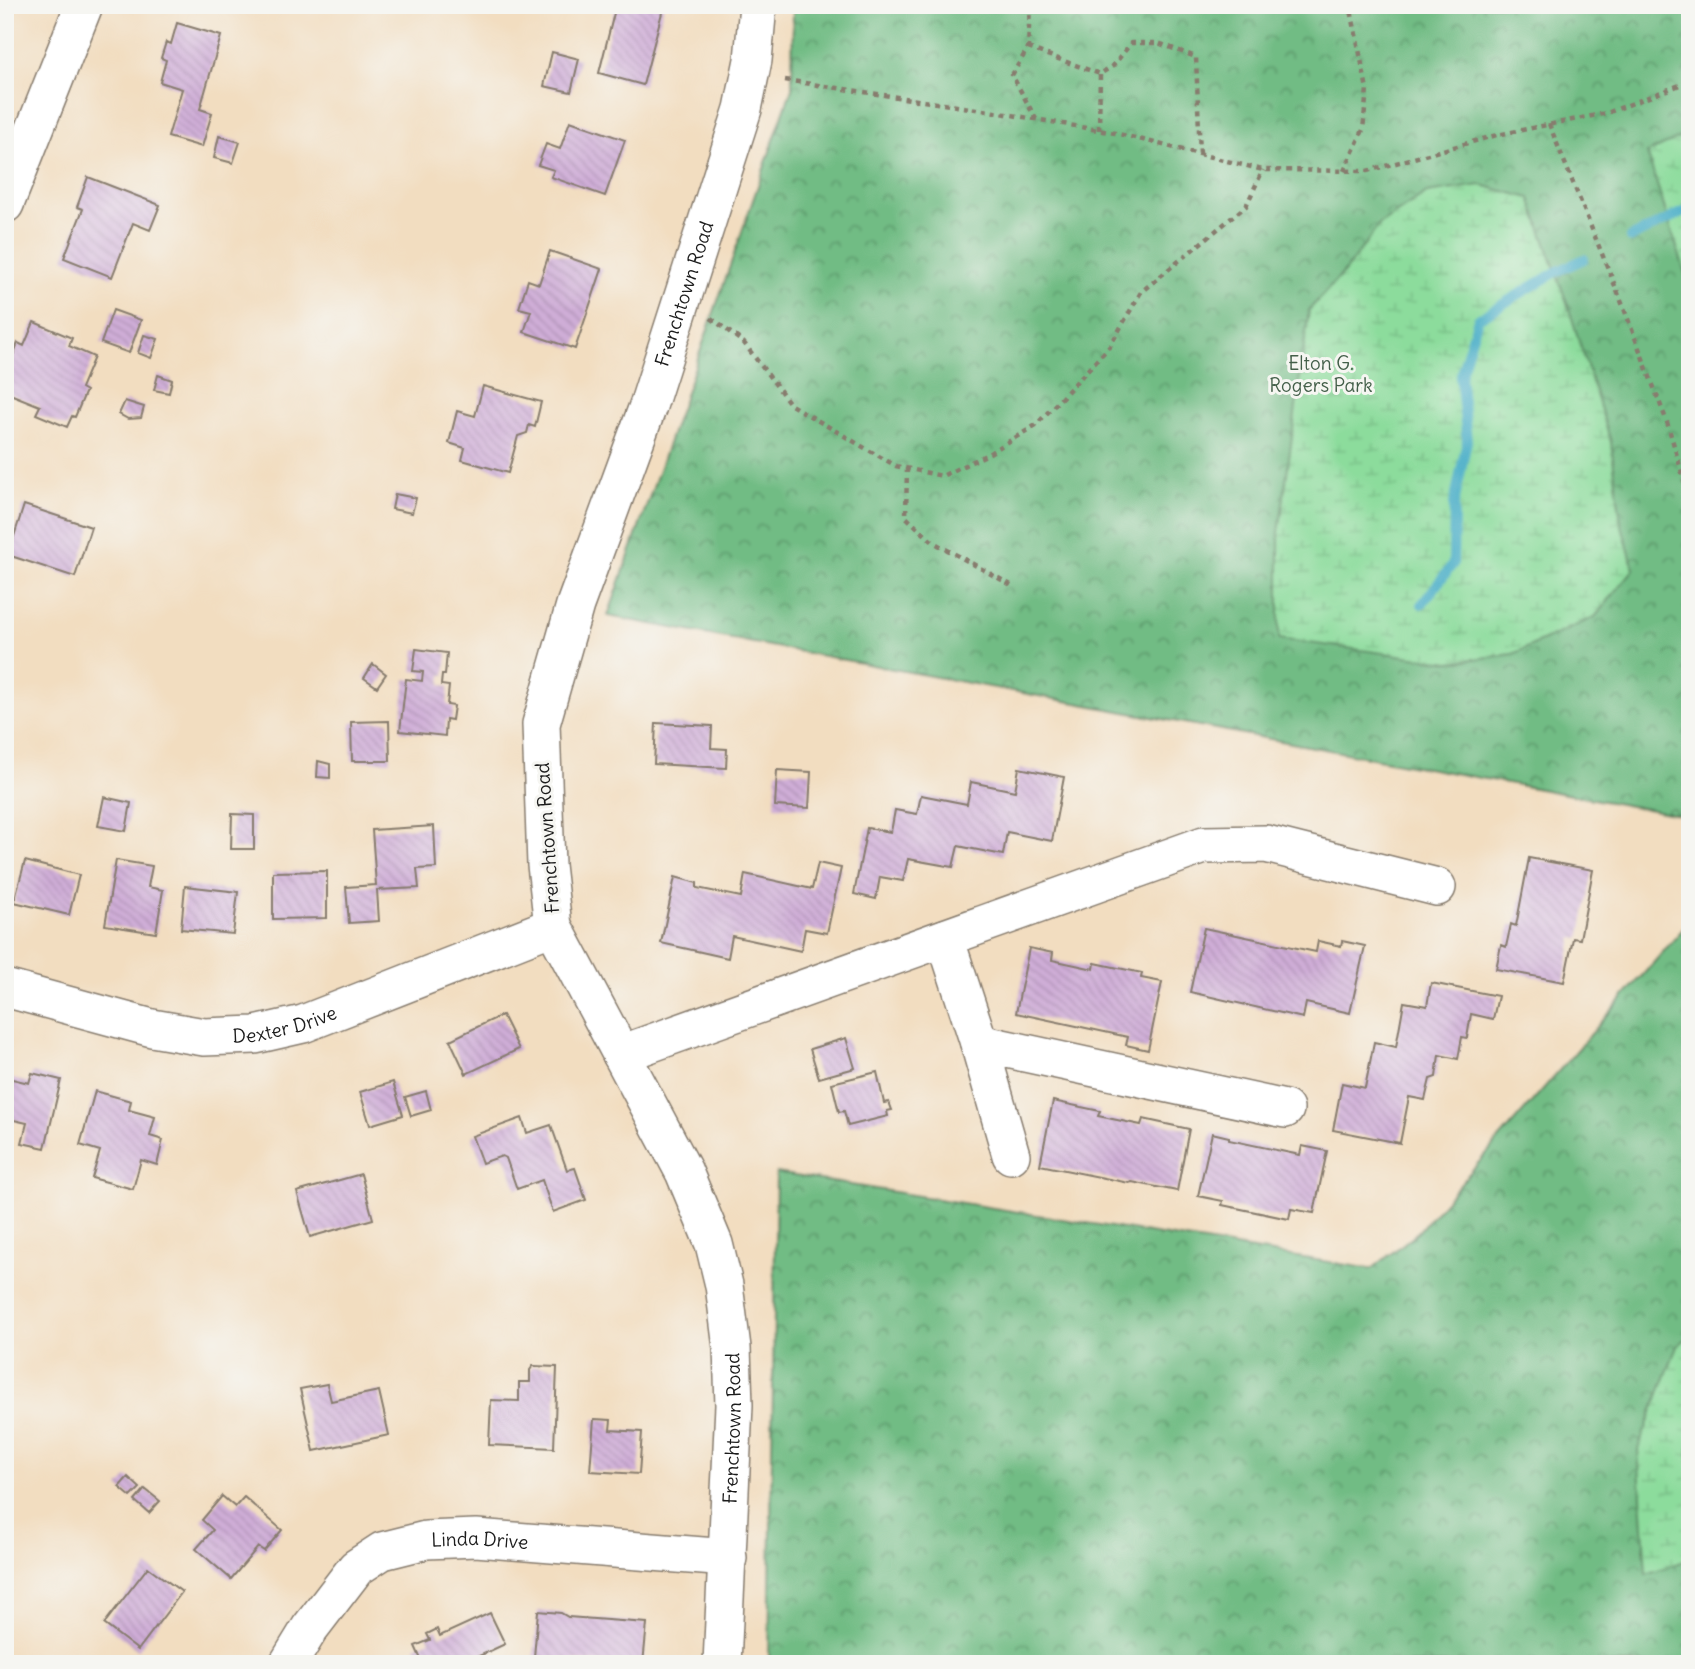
<svg xmlns="http://www.w3.org/2000/svg" width="1695" height="1669" viewBox="0 0 1695 1669" font-family="Delius,sans-serif">
	<defs>
		<pattern id="forest-crowns" width="20" height="18" patternUnits="userSpaceOnUse" patternTransform="scale(1.75)"><rect width="20" height="18" fill="#71bc84"/><path d="M2 6a3 3 0 1 1 6 0M12 15a3 3 0 1 1 6 0" fill="none" stroke="#5c986b"/></pattern>
		<pattern id="wetland-marsh" width="20" height="14" patternUnits="userSpaceOnUse" patternTransform="scale(1.75)"><rect width="20" height="14" fill="#8cdc9c"/><path d="M1 5h8M5 5V1M11 12h8M15 12V8" fill="none" stroke="#78bc86"/></pattern>
		<pattern id="building-back-hatch" width="6" height="6" patternUnits="userSpaceOnUse" patternTransform="scale(1.75)"><rect width="6" height="6" fill="#cfadd7"/><path d="M-1 5l2 2M0 0l6 6M5-1l2 2" fill="none" stroke="#b194b8"/></pattern>
	</defs>
	<rect width="100%" height="100%" fill="#f6f6f2"/>
	<filter id="ink" filterUnits="userSpaceOnUse"><feTurbulence type="fractalNoise" baseFrequency=".0143" numOctaves="2"/><feDisplacementMap in="SourceGraphic" scale="14" xChannelSelector="R" yChannelSelector="G"/><feConvolveMatrix kernelMatrix="1 2 1 2 8 2 1 2 1" color-interpolation-filters="sRGB"/></filter>
	<filter id="wash" filterUnits="userSpaceOnUse"><feTurbulence type="fractalNoise" baseFrequency=".00686" numOctaves="4" result="noise"/><feDisplacementMap in="SourceGraphic" scale="28" xChannelSelector="R" yChannelSelector="G"/><feGaussianBlur stdDeviation="1.57" result="paint"/><feColorMatrix in="noise" values="0 0 0 0 0 0 0 0 0 0 0 0 0 0 0 0 0 1.4 0 .05"/><feComposite in="paint" operator="in"/></filter>
	<g filter="url(#wash)">
		<rect width="100%" height="100%" fill="#f2ddc0"/>
		<path fill="url(#forest-crowns)" stroke="#466c50" stroke-width="2" d="M793,5H1690V817L608,616L792,88Z
			M1690,921V1664H769L776,1173L1372,1269L1418,1232Z"/>
		<path fill="url(#wetland-marsh)" stroke="#547c5c" stroke-width="2" d="M1690,133V288L1647,153Z
			M1481,185L1530,198L1570,312L1611,442L1621,522L1634,569L1595,617L1513,654L1450,662L1279,639V533L1309,310L1344,272L1380,224L1427,193Z
			M1690,1336V1559L1646,1574L1638,1449L1677,1346Z"/>
		<g fill="none" stroke-linecap="round" stroke-linejoin="round">
			<path stroke="#48aec7" stroke-width="10" d="M1630,238L1690,209
				M1422,604L1453,564L1454,504L1467,441L1460,376L1478,319L1556,272L1584,259"/>
		</g>
		<g id="blocks">
			<path fill="url(#building-back-hatch)" d="M616,5H664L643,85L599,73Z
				M177,23L221,36L200,109L212,113L202,147L168,137L182,89L160,82L166,60L161,58L166,42L171,44Z
				M552,52L579,59L571,92L544,86Z
				M570,121L625,140L605,196L551,177L554,170L538,165L546,144L560,149Z
				M219,136L240,142L233,163L214,158Z
				M88,177L160,205L150,230L133,223L112,277L64,258L83,209L77,207Z
				M550,251L602,269L575,349L524,332L531,311L519,308L528,280L539,284Z
				M113,310L141,320L129,353L101,343Z
				M34,322L72,338L69,346L94,357L81,388L86,391L75,417L72,416L67,427L36,414L40,406L5,392V375L18,343L24,346Z
				M144,335L158,339L151,358L138,353Z
				M158,375L172,380L169,393L154,390Z
				M483,386L541,402L535,427L529,425L527,433L518,436L508,473L462,460L465,448L449,443L457,411L475,416Z
				M125,401L144,407L141,418L128,419L119,414Z
				M395,494L416,498L412,513L392,509Z
				M24,505L91,527L75,577L8,555Z
				M416,649L447,653L445,675H442L441,685L449,686L447,705L454,706L452,720L446,719L445,736L400,731L406,679L422,681L423,672L413,671Z
				M373,664L386,674L377,687L364,678Z
				M389,721L390,761H352L351,722Z
				M656,723L712,726L711,748L727,749L726,768L654,764Z
				M318,761L330,764V778L317,777Z
				M1019,768L1064,777L1052,841L1007,832L1003,855L958,846L953,867L908,859L903,881L880,877L876,899L854,894L867,828L891,832L895,810L917,814L921,795L967,804L971,782L1015,791Z
				M777,770L811,772L809,808L775,806Z
				M104,797L131,803L126,831L98,826Z
				M232,814L254,815V849H231Z
				M434,826L436,868L417,869L419,888L377,890L379,921L349,923L346,887L376,885L372,830Z
				M1529,858L1593,870L1580,939L1573,938L1564,982L1496,969L1501,945L1506,947L1511,924L1516,926Z
				M116,860L152,866L148,887L163,890L156,933L105,925Z
				M25,861L79,875L69,915L14,902Z
				M818,863L841,868L827,933L805,929L801,951L732,936L728,958L661,943L675,877L697,883V888L741,897L745,874L812,889Z
				M327,871V918L273,919V872Z
				M185,886L238,892L233,934L181,929Z
				M1204,928L1316,952L1318,941L1341,946L1342,941L1365,946L1350,1013L1306,1003L1303,1018L1190,992Z
				M1029,948L1053,953L1052,960L1094,969L1095,963L1142,973L1141,978L1162,982L1148,1050L1126,1045L1128,1037L1016,1013Z
				M1431,983L1498,996L1493,1019L1471,1014L1467,1038L1462,1037L1458,1059L1439,1055L1436,1077L1430,1079L1425,1100L1409,1097L1400,1143L1333,1130L1342,1083L1365,1088L1374,1042L1396,1047L1404,1002L1427,1006Z
				M502,1015L519,1049L466,1074L450,1040Z
				M846,1038L855,1068L819,1078L810,1049Z
				M877,1072L884,1103L889,1102L892,1110L887,1111L888,1116L848,1126L844,1111L839,1112L832,1083Z
				M32,1073L61,1080L45,1148L22,1143L27,1123L5,1118V1092L8,1078L29,1083Z
				M393,1082L403,1115L370,1125L360,1092Z
				M95,1091L131,1101L129,1110L155,1117L150,1136L163,1140L157,1165L141,1160L133,1189L92,1178L100,1151L80,1145Z
				M426,1091L431,1110L411,1116L405,1097Z
				M1053,1101L1100,1111L1098,1116L1141,1125L1143,1119L1189,1129L1177,1191L1132,1182L1129,1183L1040,1165Z
				M522,1118L527,1133L551,1125L567,1170L575,1168L586,1200L553,1212L542,1180L517,1189L506,1158L502,1156L482,1163L472,1136Z
				M1212,1133L1229,1137V1140L1300,1155L1302,1146L1327,1151L1314,1213L1291,1209L1289,1219L1222,1205L1223,1201L1198,1196Z
				M361,1174L373,1219L310,1237L297,1192Z
				M533,1366L557,1367L554,1448L489,1445L491,1400L519,1401V1382H530V1370Z
				M327,1384L331,1401L379,1391L389,1435L314,1451L300,1389Z
				M594,1419L611,1420L610,1430L642,1432L639,1474L590,1471Z
				M128,1477L140,1488L131,1497L119,1487Z
				M145,1489L160,1501L149,1513L135,1501Z
				M222,1496L235,1507L244,1497L282,1530L264,1551L258,1547L231,1579L196,1549L213,1530L202,1520Z
				M148,1567L182,1592L138,1650L104,1624Z
				M538,1611L561,1613L568,1617L647,1623L643,1664H612L534,1657Z
				M490,1613L505,1644L477,1657L481,1664H423L415,1646L430,1640L427,1634L437,1629L440,1636Z"/>
		</g>
	</g>
	<g filter="url(#ink)">
		<use href="#blocks" fill-opacity="0" stroke="#877c6e" stroke-width="2"/>
		<g fill="none" stroke-linecap="round" stroke-linejoin="round">
			<g stroke="#877c6e" stroke-width="40">
				<g id="minor">
					<path d="M5,204L84,5"/>
					<path d="M945,938L979,1043L1011,1155"/>
					<path id="s1" d="M5,988L152,1028L204,1037L255,1035L303,1024L553,926"/>
					<path d="M979,1043L1285,1109"/>
					<path d="M621,1054L1204,845L1266,844L1437,887"/>
					<path id="s2" d="M288,1664L310,1628L356,1568L382,1551L426,1540L476,1538L728,1558"/>
					<path id="s3" d="M722,1664L734,1405L732,1348L724,1285L714,1244L684,1172L553,926L546,865L541,724L575,605L648,406L743,109L753,60L758,5"/>
				</g>
			</g>
			<path stroke="#877c6e" stroke-width="4.5" stroke-dasharray="5 5" stroke-linecap="butt" d="M1030,5L1028,48L1012,75L1036,119
				M1028,48L1100,74L1113,66L1131,43H1158L1196,57L1200,155
				M785,80L989,111L1115,133L1263,170L1367,171L1497,135L1607,113L1690,81
				M1549,124L1620,298L1667,422L1690,500
				M1099,130L1100,74
				M1344,171L1363,130L1367,89L1350,5
				M711,318L744,343L791,405L896,466L942,476L988,454L1036,425L1110,346L1141,292L1246,206L1263,170
				M907,468L906,517L933,542L1011,585"/>
			<use href="#minor" stroke="#fff" stroke-width="37"/>
		</g>
	</g>
	<g text-anchor="middle" dominant-baseline="central" stroke-width="6" stroke-linejoin="round" paint-order="stroke">
		<g font-size="19" fill="#1c1c1c" stroke="#f6f6f2">
			<text stroke="none"><textPath href="#s3" startOffset="1435">Frenchtown Road</textPath></text>
			<text transform="translate(547 838) rotate(-94)">Frenchtown Road</text>
			<text stroke="none"><textPath href="#s1" startOffset="287">Dexter Drive</textPath></text>
			<text stroke="none"><textPath href="#s3" startOffset="236">Frenchtown Road</textPath></text>
			<text stroke="none"><textPath href="#s2" startOffset="248">Linda Drive</textPath></text>
		</g>
		<g font-size="19" fill="#435f49" stroke="#f6f6f2">
			<text x="1321" y="363">Elton G.<tspan x="1321" dy="22">Rogers Park</tspan></text>
		</g>
	</g>
	<rect width="1695" height="1669" fill="none" stroke="#f6f6f2" stroke-width="28"/>
</svg>
